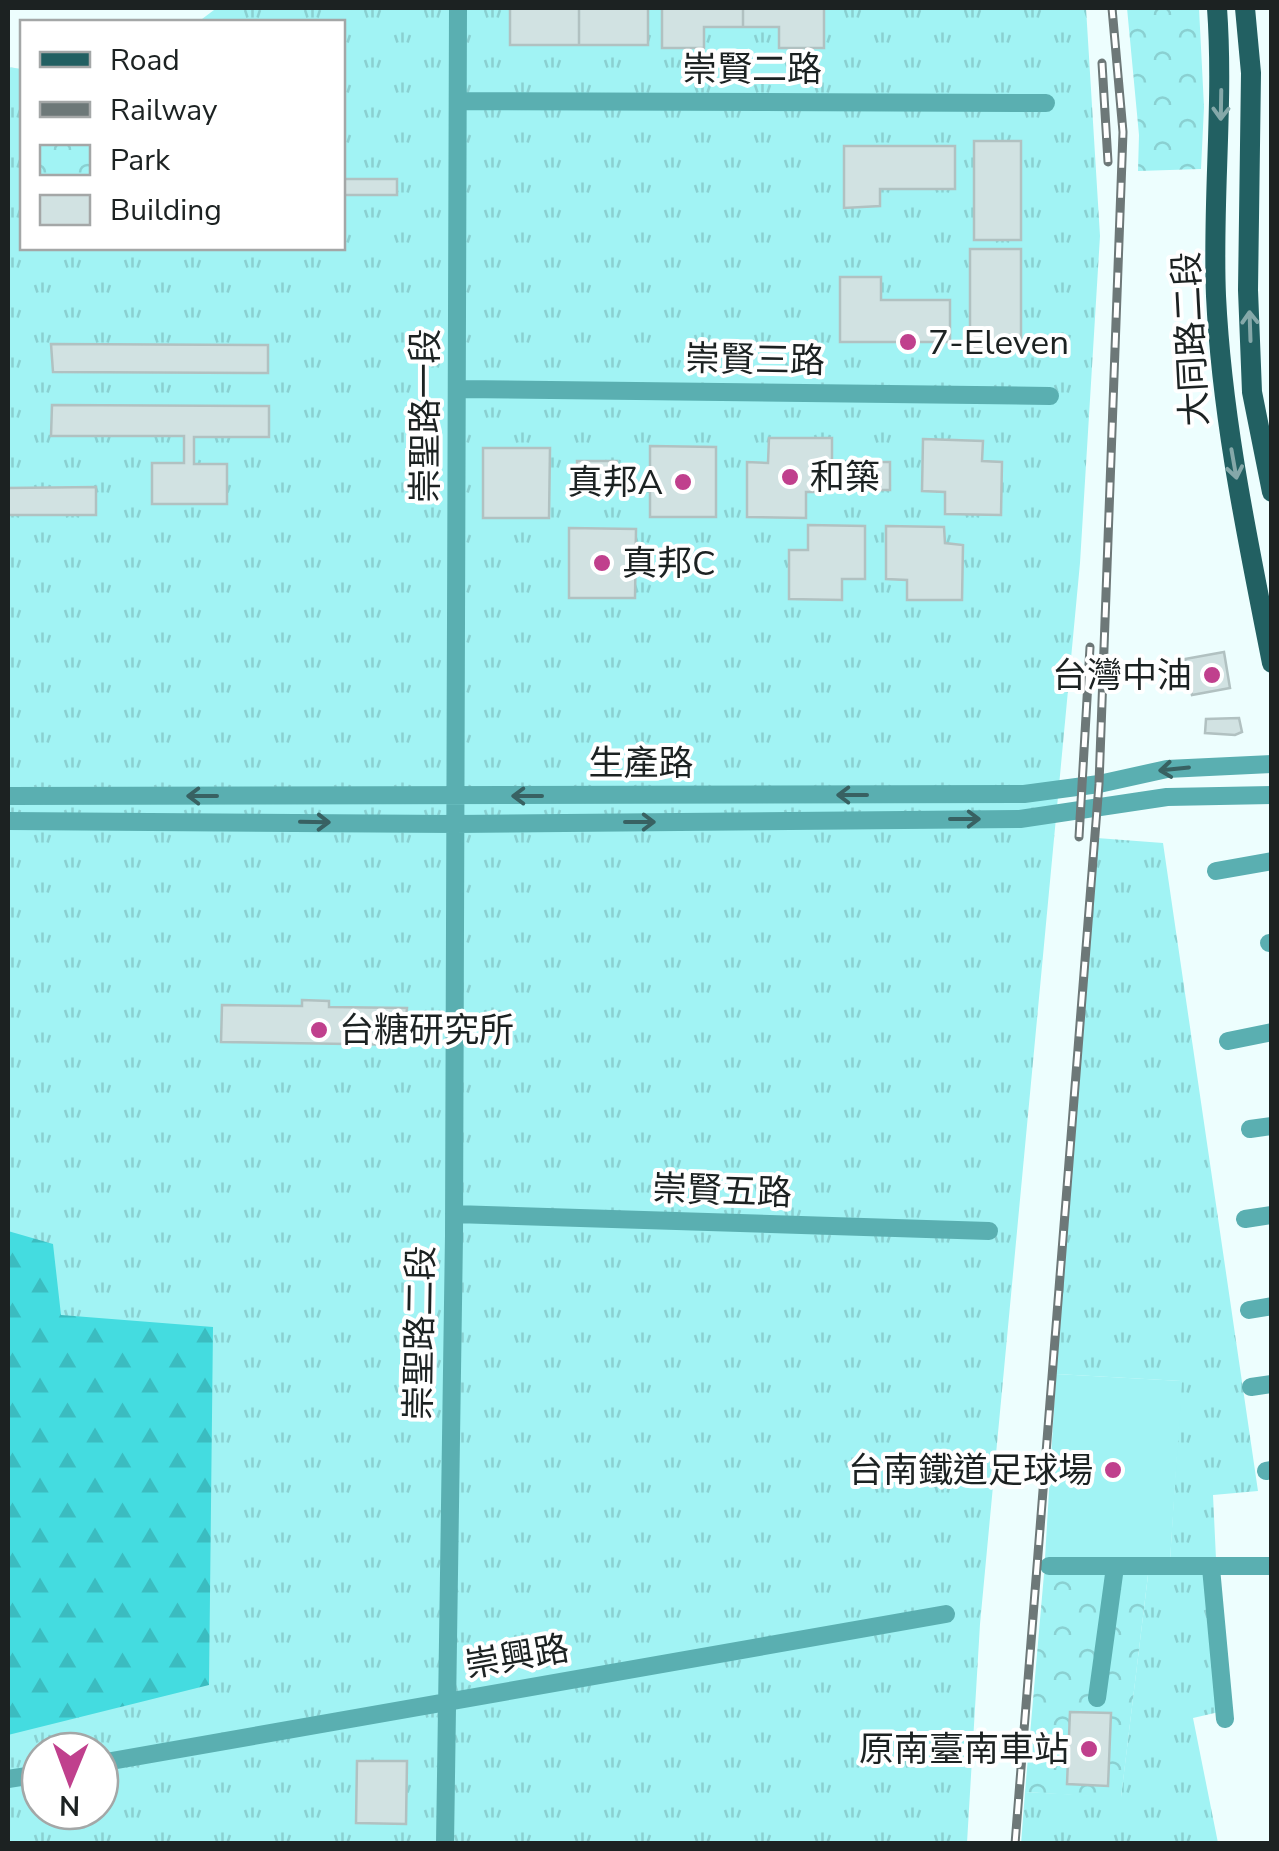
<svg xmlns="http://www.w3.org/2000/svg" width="1279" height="1851" viewBox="0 0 1279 1851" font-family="'Nunito Sans','Noto Sans TC',sans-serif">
	<defs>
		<pattern id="grass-tufts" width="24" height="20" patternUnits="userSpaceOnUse" patternTransform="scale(2.5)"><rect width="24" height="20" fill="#a1f3f4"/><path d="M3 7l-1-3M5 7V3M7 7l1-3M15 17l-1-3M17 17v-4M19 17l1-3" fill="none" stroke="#8ad0d1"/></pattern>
		<pattern id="forest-firs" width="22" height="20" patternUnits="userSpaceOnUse" patternTransform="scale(2.5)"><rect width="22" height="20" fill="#44dce0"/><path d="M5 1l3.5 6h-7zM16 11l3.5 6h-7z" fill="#3bbcc0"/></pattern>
		<pattern id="park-crowns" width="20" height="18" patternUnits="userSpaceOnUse" patternTransform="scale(2.5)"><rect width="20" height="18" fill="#a1f3f4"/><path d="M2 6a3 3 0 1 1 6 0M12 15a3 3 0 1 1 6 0" fill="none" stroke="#8ad0d1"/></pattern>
	</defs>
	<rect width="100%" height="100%" fill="#edfefe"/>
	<path fill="url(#grass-tufts)" fill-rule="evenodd" d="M227,8H1086L1100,236L1080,563L980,1624L967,1843H8V67L22,69V248H342V22H198L214,10ZM40,1751H100V1811H40Z
		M1097,838L1163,843L1258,1491L1213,1495L1216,1559L1170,1561L1181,1381L1056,1374Z
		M1207,1573L1219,1712L1193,1718L1218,1843L1021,1844L1025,1792L1121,1797L1148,1575Z"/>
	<path fill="url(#forest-firs)" d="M8,1231L53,1244L61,1315L213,1327L209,1685L8,1735Z"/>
	<path fill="url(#park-crowns)" d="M1127,8H1199L1204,107L1201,169L1138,171L1139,135Z
		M1044,1574L1148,1575L1121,1798L1025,1792Z"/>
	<path fill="#a1f3f4" d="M1056,1374L1182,1381L1170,1561L1045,1558Z"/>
	<path fill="#d1e2e2" stroke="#b1c1c1" stroke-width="2.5" d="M510,8H579V45H510Z
		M579,8H648V45H579Z
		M662,8H743V27H704V48H662Z
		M743,8H824V48H779V27H743Z
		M974,141H1021V240H974Z
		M844,146H955V189H880V206L844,208Z
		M342,179H397V195H342Z
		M970,249H1021V347H970Z
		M840,277H881V300H950V342H840Z
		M51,344L268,345V373L53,372Z
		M52,405L269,406V437H194V464H227V504H152V463H184V436H51Z
		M769,438H832V492H806V518L747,517V462L768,463Z
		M923,439L983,441L982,461L1002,462L1001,515L945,514V492L922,491Z
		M650,446L716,447V517H650Z
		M483,448H550L549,518H483Z
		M577,461H617L618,489H578Z
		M849,462H890V490H850Z
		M96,487V515H8V488Z
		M808,525L865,526V579H842V600L789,599V550H808Z
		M886,526L944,527L945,543L963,545L962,600H907V580L886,579Z
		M569,528L636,529L635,598H569Z
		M1224,652L1230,688L1192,695L1185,659Z
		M1239,718L1242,732L1235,735L1205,733L1206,719Z
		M302,1000L329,1001V1007L407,1008L406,1020H417V1040L410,1039V1045L221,1042L222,1005L302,1006Z
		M1070,1712L1111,1713L1108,1786L1067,1784Z
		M357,1761H407L406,1824L356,1823Z"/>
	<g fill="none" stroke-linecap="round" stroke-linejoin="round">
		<path stroke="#5aafb1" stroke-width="18" d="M458,101L1046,103
			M458,389L1050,396
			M8,796L1024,794L1099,784L1167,769L1272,764
			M8,821L455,824L1020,819L1167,797L1272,795
			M1216,871L1272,861
			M1269,943H1272
			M1228,1041L1272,1032
			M1250,1129L1272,1126
			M454,1214L989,1231
			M1245,1219L1272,1215
			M1249,1310L1272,1306
			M1251,1387L1272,1384
			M1266,1471L1272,1470
			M1049,1566H1272
			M1211,1568L1225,1719
			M1097,1698L1115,1567
			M100,1763L946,1614
			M8,1779L40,1774
			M445,1844L454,1236L458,8"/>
		<path stroke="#226062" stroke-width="20" d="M1217,8C1224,104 1212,200 1216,296C1222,420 1248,541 1272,663
			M1245,8L1251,73L1248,290L1252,392L1272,492"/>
		<g stroke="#6d7878" stroke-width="9">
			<path id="rail" d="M1102,63L1108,162
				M1079,837L1090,647
				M1015,1844L1099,784L1123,132L1112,8"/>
		</g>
		<use href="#rail" stroke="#fff" stroke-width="5" stroke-dasharray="15" stroke-linecap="butt"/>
	</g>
	<defs><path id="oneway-shaft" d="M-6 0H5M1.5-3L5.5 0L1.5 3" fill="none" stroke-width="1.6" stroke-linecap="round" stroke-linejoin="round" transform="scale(2.5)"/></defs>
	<g stroke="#85a8a9">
		<use href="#oneway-shaft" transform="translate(1221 105) rotate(91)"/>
		<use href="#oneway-shaft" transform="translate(1250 326) rotate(-92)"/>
		<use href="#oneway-shaft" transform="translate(1234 464) rotate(80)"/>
	</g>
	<g stroke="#386162">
		<use href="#oneway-shaft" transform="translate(1174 769) rotate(174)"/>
		<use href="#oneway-shaft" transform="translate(852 795) rotate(180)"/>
		<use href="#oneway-shaft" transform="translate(202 796) rotate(180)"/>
		<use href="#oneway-shaft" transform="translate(527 796) rotate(180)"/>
		<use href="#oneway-shaft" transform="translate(965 819)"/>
		<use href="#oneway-shaft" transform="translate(315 822) rotate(1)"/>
		<use href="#oneway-shaft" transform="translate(640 822)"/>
	</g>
	<g fill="#c0408d" stroke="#fff" stroke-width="4">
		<circle cx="908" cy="342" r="10"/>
		<circle cx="790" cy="477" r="10"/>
		<circle cx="683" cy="482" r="10"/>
		<circle cx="602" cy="563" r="10"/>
		<circle cx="1212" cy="675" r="10"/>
		<circle cx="319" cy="1030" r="10"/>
		<circle cx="1113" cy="1470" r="10"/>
		<circle cx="1089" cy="1749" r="10"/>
	</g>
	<g text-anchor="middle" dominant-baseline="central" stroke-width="8" stroke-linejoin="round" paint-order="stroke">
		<g font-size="35" fill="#1c2222" stroke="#fff">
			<text x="752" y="69">崇賢二路</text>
			<text transform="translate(1191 339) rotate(-93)">大同路二段</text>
			<text transform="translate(755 360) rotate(1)">崇賢三路</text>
			<text transform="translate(425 416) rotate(-90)">崇聖路一段</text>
			<text x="641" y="763">生產路</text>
			<text transform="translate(722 1191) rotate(2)">崇賢五路</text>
			<text transform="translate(420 1333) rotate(-89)">崇聖路二段</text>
			<text transform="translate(517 1657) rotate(-10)">崇興路</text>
		</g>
		<g font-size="35" fill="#1c2222" stroke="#fff" text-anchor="start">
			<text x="928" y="342">7-Eleven</text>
			<text x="810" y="477">和築</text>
			<text x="663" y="482" text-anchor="end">真邦A</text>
			<text x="622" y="563">真邦C</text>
			<text x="1192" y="675" text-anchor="end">台灣中油</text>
			<text x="339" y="1030">台糖研究所</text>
			<text x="1093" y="1470" text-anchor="end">台南鐵道足球場</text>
			<text x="1069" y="1749" text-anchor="end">原南臺南車站</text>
		</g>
	</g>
	<rect width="1279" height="1851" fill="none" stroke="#1c2222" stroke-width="20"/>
	<rect x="20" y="20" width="325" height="230" fill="#ffffff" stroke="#a4a7a7" stroke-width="2.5"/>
	<rect x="40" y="52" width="50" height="15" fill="#226062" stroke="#a4a7a7" stroke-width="2.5"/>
	<text x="110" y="70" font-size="30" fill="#1c2222">Road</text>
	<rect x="40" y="102" width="50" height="15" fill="#6d7878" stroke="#a4a7a7" stroke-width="2.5"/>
	<text x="110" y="120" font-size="30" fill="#1c2222">Railway</text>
	<rect x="40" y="145" width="50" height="30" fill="url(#park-crowns)" stroke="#a4a7a7" stroke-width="2.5"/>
	<text x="110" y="170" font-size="30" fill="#1c2222">Park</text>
	<rect x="40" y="195" width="50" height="30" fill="#d1e2e2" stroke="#a4a7a7" stroke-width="2.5"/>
	<text x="110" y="220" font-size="30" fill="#1c2222">Building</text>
	<g transform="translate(70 1781) rotate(181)"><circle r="48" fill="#ffffff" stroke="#a4a7a7" stroke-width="2.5"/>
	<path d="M0-8L18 38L0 25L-18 38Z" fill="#c0408d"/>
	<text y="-15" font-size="28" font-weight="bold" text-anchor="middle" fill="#1c2222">N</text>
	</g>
</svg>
